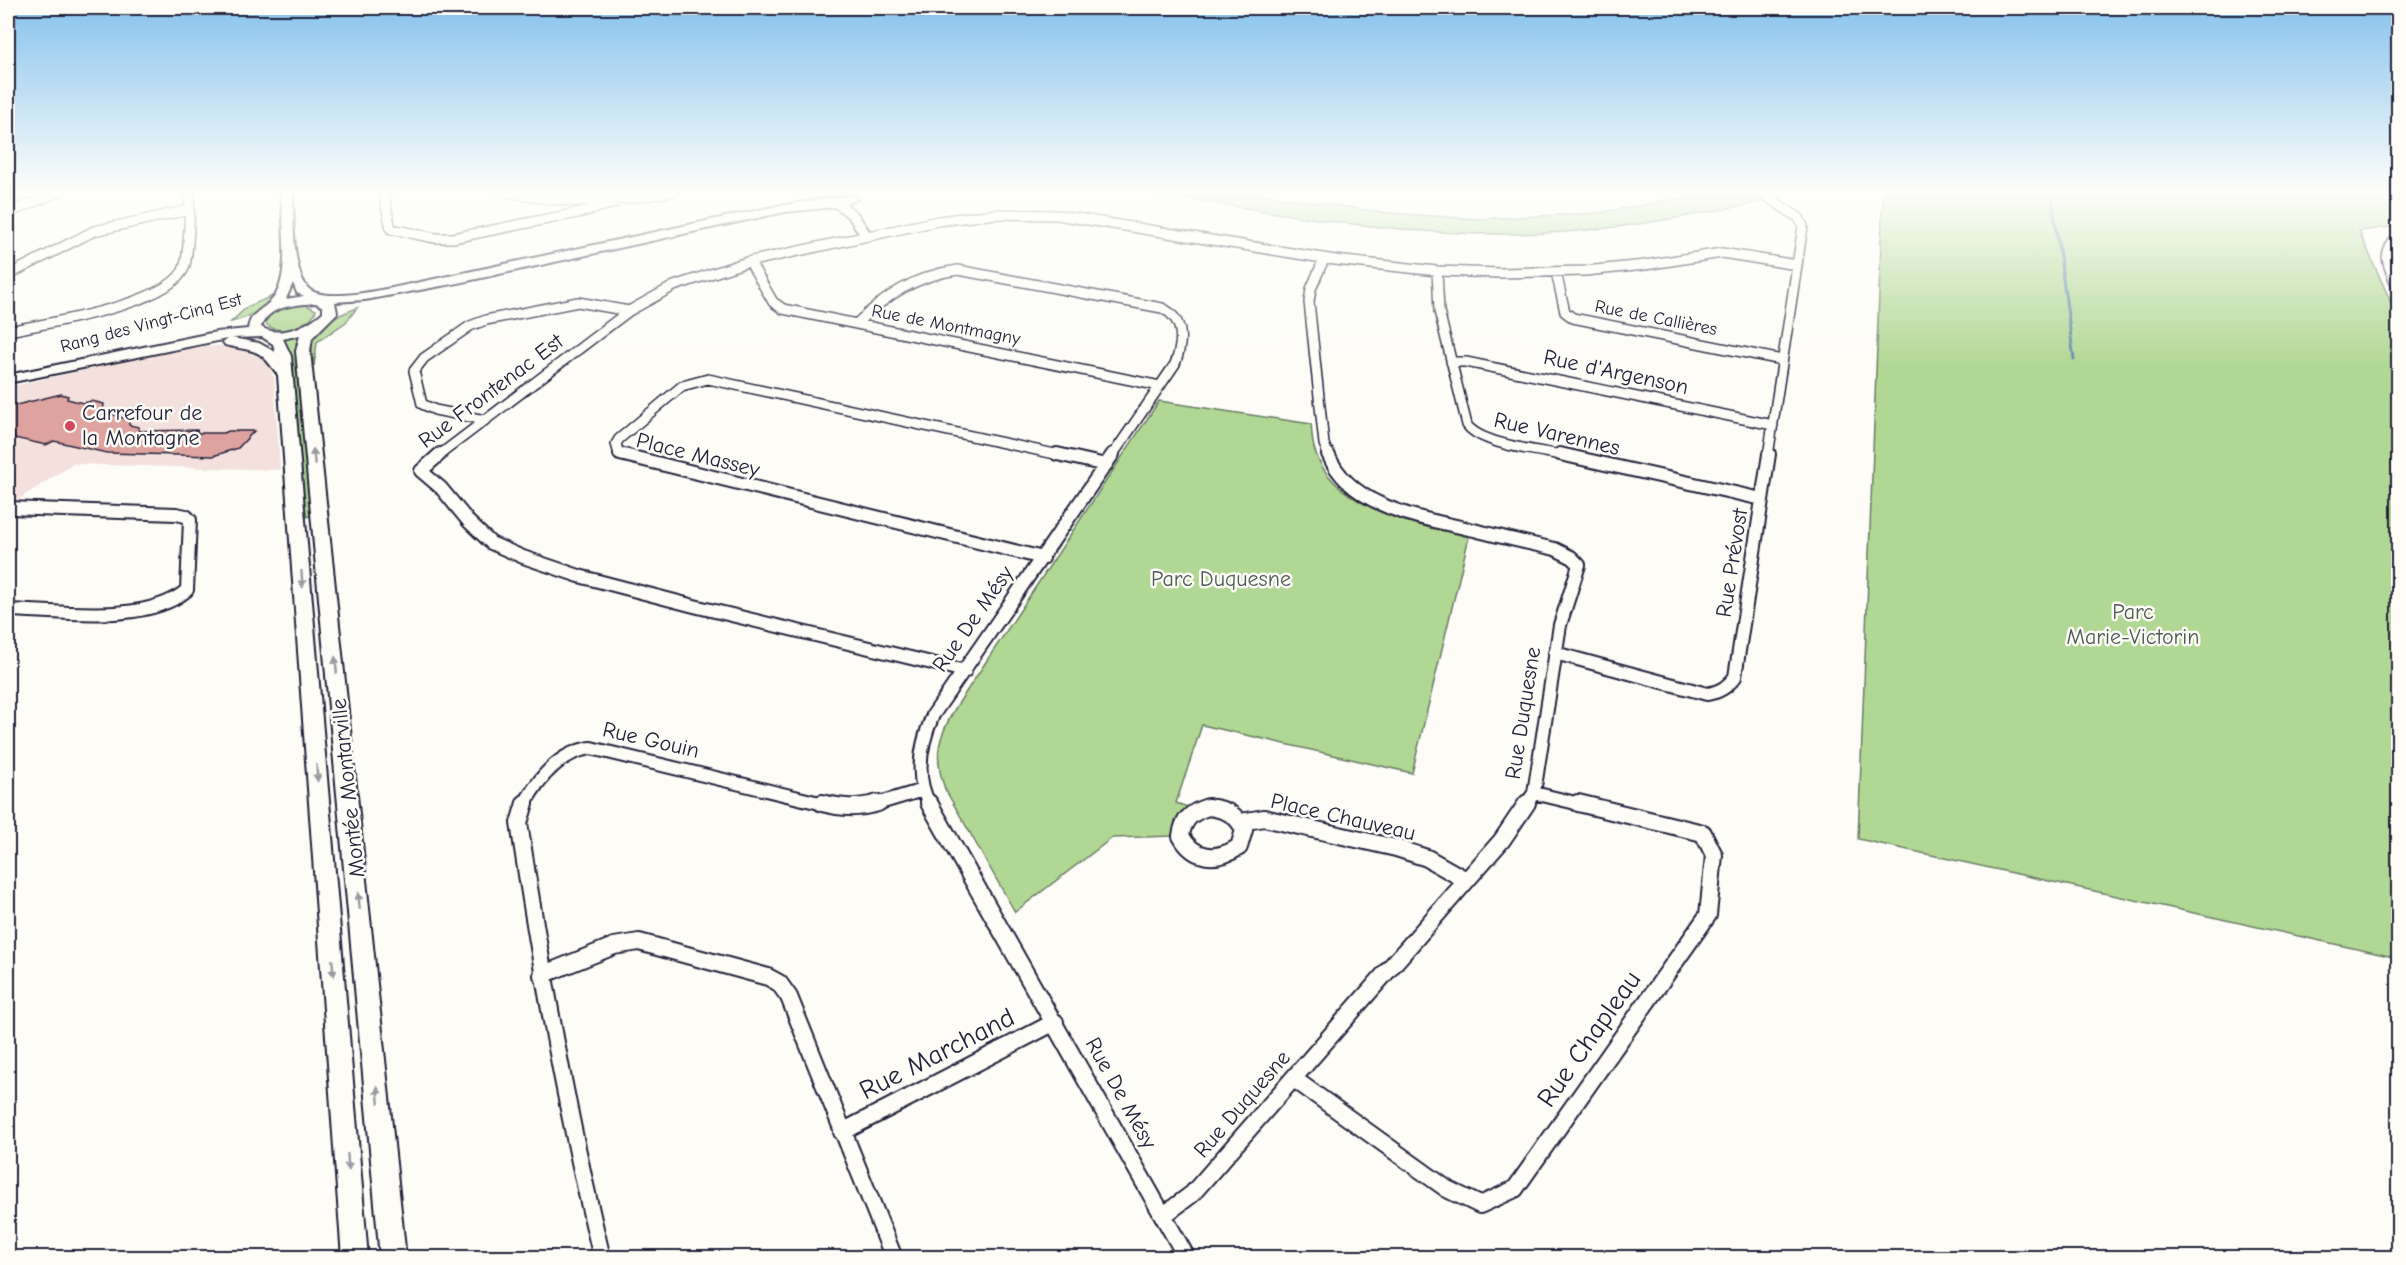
<svg xmlns="http://www.w3.org/2000/svg" width="2406" height="1265" viewBox="0 0 2406 1265" font-family="'Comic Neue',sans-serif">
	<rect width="100%" height="100%" fill="#fdfcf7"/>
	<filter id="ink" filterUnits="userSpaceOnUse"><feTurbulence type="fractalNoise" baseFrequency=".0167" numOctaves="2"/><feDisplacementMap in="SourceGraphic" scale="12" xChannelSelector="R" yChannelSelector="G"/><feConvolveMatrix kernelMatrix="1 2 1 2 8 2 1 2 1" color-interpolation-filters="sRGB"/></filter>
	<g filter="url(#ink)">
		<path fill="#f4e1dd" d="M225,346L253,352L264,359L270,368L274,378L280,470L73,464L16,501L8,499V387L170,351L200,346Z"/>
		<path fill="#b0d793" stroke="#697c67" stroke-width="1.5" d="M1142,191H1240L1388,213L1479,219L1598,213L1720,191H1750L1766,201C1699,214 1632,228 1564,232C1422,242 1282,214 1142,191Z
			M1883,191H2398V226L2359,231L2398,318V958L1858,839Z
			M279,293C266,307 250,318 231,322L247,307Z
			M306,305L316,310C310,327 278,337 265,323C270,308 292,305 306,305Z
			M357,308L346,322L317,342L314,366C313,358 311,349 312,342C315,323 342,314 357,308Z
			M299,336L296,343V355L313,515L306,517L292,375L283,339Z
			M1159,401L1311,424C1312,433 1312,443 1315,451C1334,510 1418,524 1469,537L1412,773L1202,725L1176,803L1188,807L1175,820L1173,836L1112,838L1015,912L945,789C933,755 938,737 956,707Z"/>
		<g fill="none" stroke-linecap="round" stroke-linejoin="round">
			<path stroke="#668eaa" stroke-width="3" d="M2051,191L2074,359"/>
		</g>
		<path fill="#dea39f" stroke="#22223b" stroke-width="1.5" d="M61,394L68,396L67,399L83,403L92,401L104,404L103,411L129,420V425L139,427V431L197,430L198,433H223L229,431H254L238,448L213,456L107,453L54,441L46,445L14,438L13,432L8,434V407Z"/>
		<g fill="none" stroke-linecap="round" stroke-linejoin="round">
			<g stroke="#22223b" stroke-width="12">
				<path id="street-far2" d="M383,191L391,229L435,238H453L582,212L614,203
					M503,191C564,205 612,204 673,191
					M1759,191L1799,218L1803,226L1768,456
					M8,213L60,191
					M2398,236C2379,255 2389,267 2398,288
					M1324,259L1311,289L1309,302L1324,444L1329,456
					M750,262L773,302L783,309L1160,386
					M1437,271L1439,311L1467,425C1481,445 1542,451 1567,456
					M1556,272L1565,312L1573,318L1782,360
					M8,275L94,231L188,210
					M856,324C885,296 917,275 958,270L1162,308C1185,319 1183,343 1175,364L1112,456
					M8,331C43,324 176,304 185,265C190,244 189,213 190,191
					M1451,362H1466L1773,425
					M485,420L435,410L422,404L414,371L424,358L470,326L486,320L578,302L629,311
					M438,456L629,311L674,286L747,262L938,221L996,214L1057,215L1335,260L1437,271L1500,273L1585,271L1645,265L1722,253L1797,265
					M623,456L619,454L616,444L619,439L682,386L708,379L1064,456"/>
			</g>
			<g stroke="#22223b" stroke-width="16">
				<path id="street-far1" d="M440,454L421,471L441,488L469,522L491,543L523,557L579,576L694,606L965,671
					M620,454L1043,558
					M1057,454L1106,465
					M1328,454C1351,509 1423,518 1474,530C1501,537 1528,543 1555,549L1571,557L1579,565L1560,625L1534,793L1526,805
					M1560,454L1762,499
					M8,508L176,514L186,516L190,520L187,590C147,625 59,611 8,610
					M1555,653L1707,694C1720,692 1727,687 1735,677L1769,454
					M1534,793L1584,805
					M524,805C538,779 560,752 591,748L828,805
					M873,805L923,790
					M930,805C914,777 921,743 933,715L1113,454"/>
			</g>
			<g stroke="#22223b" stroke-width="20">
				<path id="street" d="M525,803L519,823C541,969 567,1114 602,1258
					M822,803C842,808 857,809 878,803
					M929,803L1187,1258
					M1208,807C1225,809 1237,814 1244,830L1239,847C1217,861 1194,860 1181,836C1183,819 1192,812 1208,807Z
					M1241,822L1264,818L1396,848L1427,858L1466,880
					M542,975L614,946L639,942L768,977L779,983L789,997L894,1258
					M1294,1079L1447,1189L1480,1205L1515,1189L1708,915L1714,855L1703,833L1578,803
					M842,1132L1055,1022
					M1164,1215L1192,1194L1502,840L1527,803"/>
			</g>
			<g stroke="#22223b" stroke-width="4">
				<path id="secondary" d="M281,191H293C294,217 291,266 307,287C321,305 391,288 411,284L777,206L852,195L858,199L846,204L857,213L872,235L866,239L862,238L849,218L835,207L785,212L458,283L365,300L335,302L337,313L312,338L310,351L406,1258H380L296,351L300,335L283,339L291,356L368,1258H342L278,375C257,346 257,353 225,345L223,342L227,339L8,383V375L216,332L248,329C250,310 268,309 276,294C290,271 282,218 281,191ZM293,283L297,293L304,296L286,299ZM316,303L323,307V312C309,325 280,339 261,327C268,305 297,305 316,303ZM262,337L273,344L275,352L259,343L232,338Z"/>
			</g>
			<use href="#street-far2" stroke="#fdfcf7" stroke-width="9"/>
			<use href="#street-far1" stroke="#fdfcf7" stroke-width="12"/>
			<use href="#street" stroke="#fdfcf7" stroke-width="16"/>
			<use href="#secondary" fill="#fdfcf7" fill-rule="evenodd"/>
		</g>
		<defs><path id="oneway-solid" d="M-6-.8H1V-3.2L6.5 0L1 3.2V.8H-6Z" transform="scale(1.5)"/></defs>
		<g fill="#9a9aa2">
			<use href="#oneway-solid" transform="translate(314 457) rotate(-96)"/>
			<use href="#oneway-solid" transform="translate(302 579) rotate(86)"/>
			<use href="#oneway-solid" transform="translate(336 665) rotate(-96)"/>
			<use href="#oneway-solid" transform="translate(317 773) rotate(86)"/>
			<use href="#oneway-solid" transform="translate(359 901) rotate(-95)"/>
			<use href="#oneway-solid" transform="translate(333 968) rotate(85)"/>
			<use href="#oneway-solid" transform="translate(378 1095) rotate(-95)"/>
			<use href="#oneway-solid" transform="translate(348 1162) rotate(86)"/>
		</g>
	</g>
	<linearGradient id="sky" x2="0" y2="1"><stop stop-color="#86c2ed"/><stop offset="0.52" stop-color="#fefefb"/><stop offset="1" stop-color="#fefefb" stop-opacity="0"/></linearGradient>
	<rect width="2406" height="368" fill="url(#sky)"/>
	<circle fill="#d1495b" stroke="#fdfcf7" stroke-width="2" cx="70" cy="426" r="6"/>
	<g text-anchor="middle" dominant-baseline="central" stroke-width="5" stroke-linejoin="round" paint-order="stroke">
		<g font-size="18" fill="#22223b" stroke="#fdfcf7">
			<text transform="translate(1656 318) rotate(11)">Rue de Callières</text>
			<text transform="translate(151 323) rotate(-15)">Rang des Vingt-Cinq Est</text>
			<text transform="translate(946 325) rotate(11)">Rue de Montmagny</text>
		</g>
		<g font-size="22" fill="#22223b" stroke="#fdfcf7">
			<text transform="translate(1616 372) rotate(12)">Rue d'Argenson</text>
			<text transform="translate(491 391) rotate(-37)">Rue Frontenac Est</text>
			<text transform="translate(1557 434) rotate(13)">Rue Varennes</text>
			<text transform="translate(698 455) rotate(14)">Place Massey</text>
			<text transform="translate(1732 563) rotate(-81)">Rue Prévost</text>
			<text transform="translate(973 619) rotate(-55)">Rue De Mésy</text>
			<text transform="translate(1523 713) rotate(-81)">Rue Duquesne</text>
			<text transform="translate(651 740) rotate(13)">Rue Gouin</text>
			<text transform="translate(348 788) rotate(-96)">Montée Montarville</text>
			<text transform="translate(1343 817) rotate(13)">Place Chauveau</text>
			<text transform="translate(1121 1093) rotate(61)">Rue De Mésy</text>
			<text transform="translate(1242 1104) rotate(-49)">Rue Duquesne</text>
		</g>
		<g font-size="22" fill="#22223b" stroke="#fdfcf7" text-anchor="start">
			<text x="82" y="413">Carrefour de<tspan x="82" dy="25">la Montagne</tspan></text>
		</g>
		<g font-size="22" fill="#4d5855" stroke="#fdfcf7">
			<text x="1221" y="579">Parc Duquesne</text>
			<text x="2133" y="612">Parc<tspan x="2133" dy="25">Marie-Victorin</tspan></text>
		</g>
		<g font-size="27" fill="#22223b" stroke="#fdfcf7">
			<text transform="translate(1589 1039) rotate(-55)">Rue Chapleau</text>
			<text transform="translate(937 1054) rotate(-27)">Rue Marchand</text>
		</g>
	</g>
	<rect width="2406" height="1265" fill="none" stroke="#fdfcf7" stroke-width="30"/>
	<rect x="15" y="15" width="2376" height="1235" fill="none" stroke="#22223b" stroke-width="2" filter="url(#ink)"/>
</svg>
